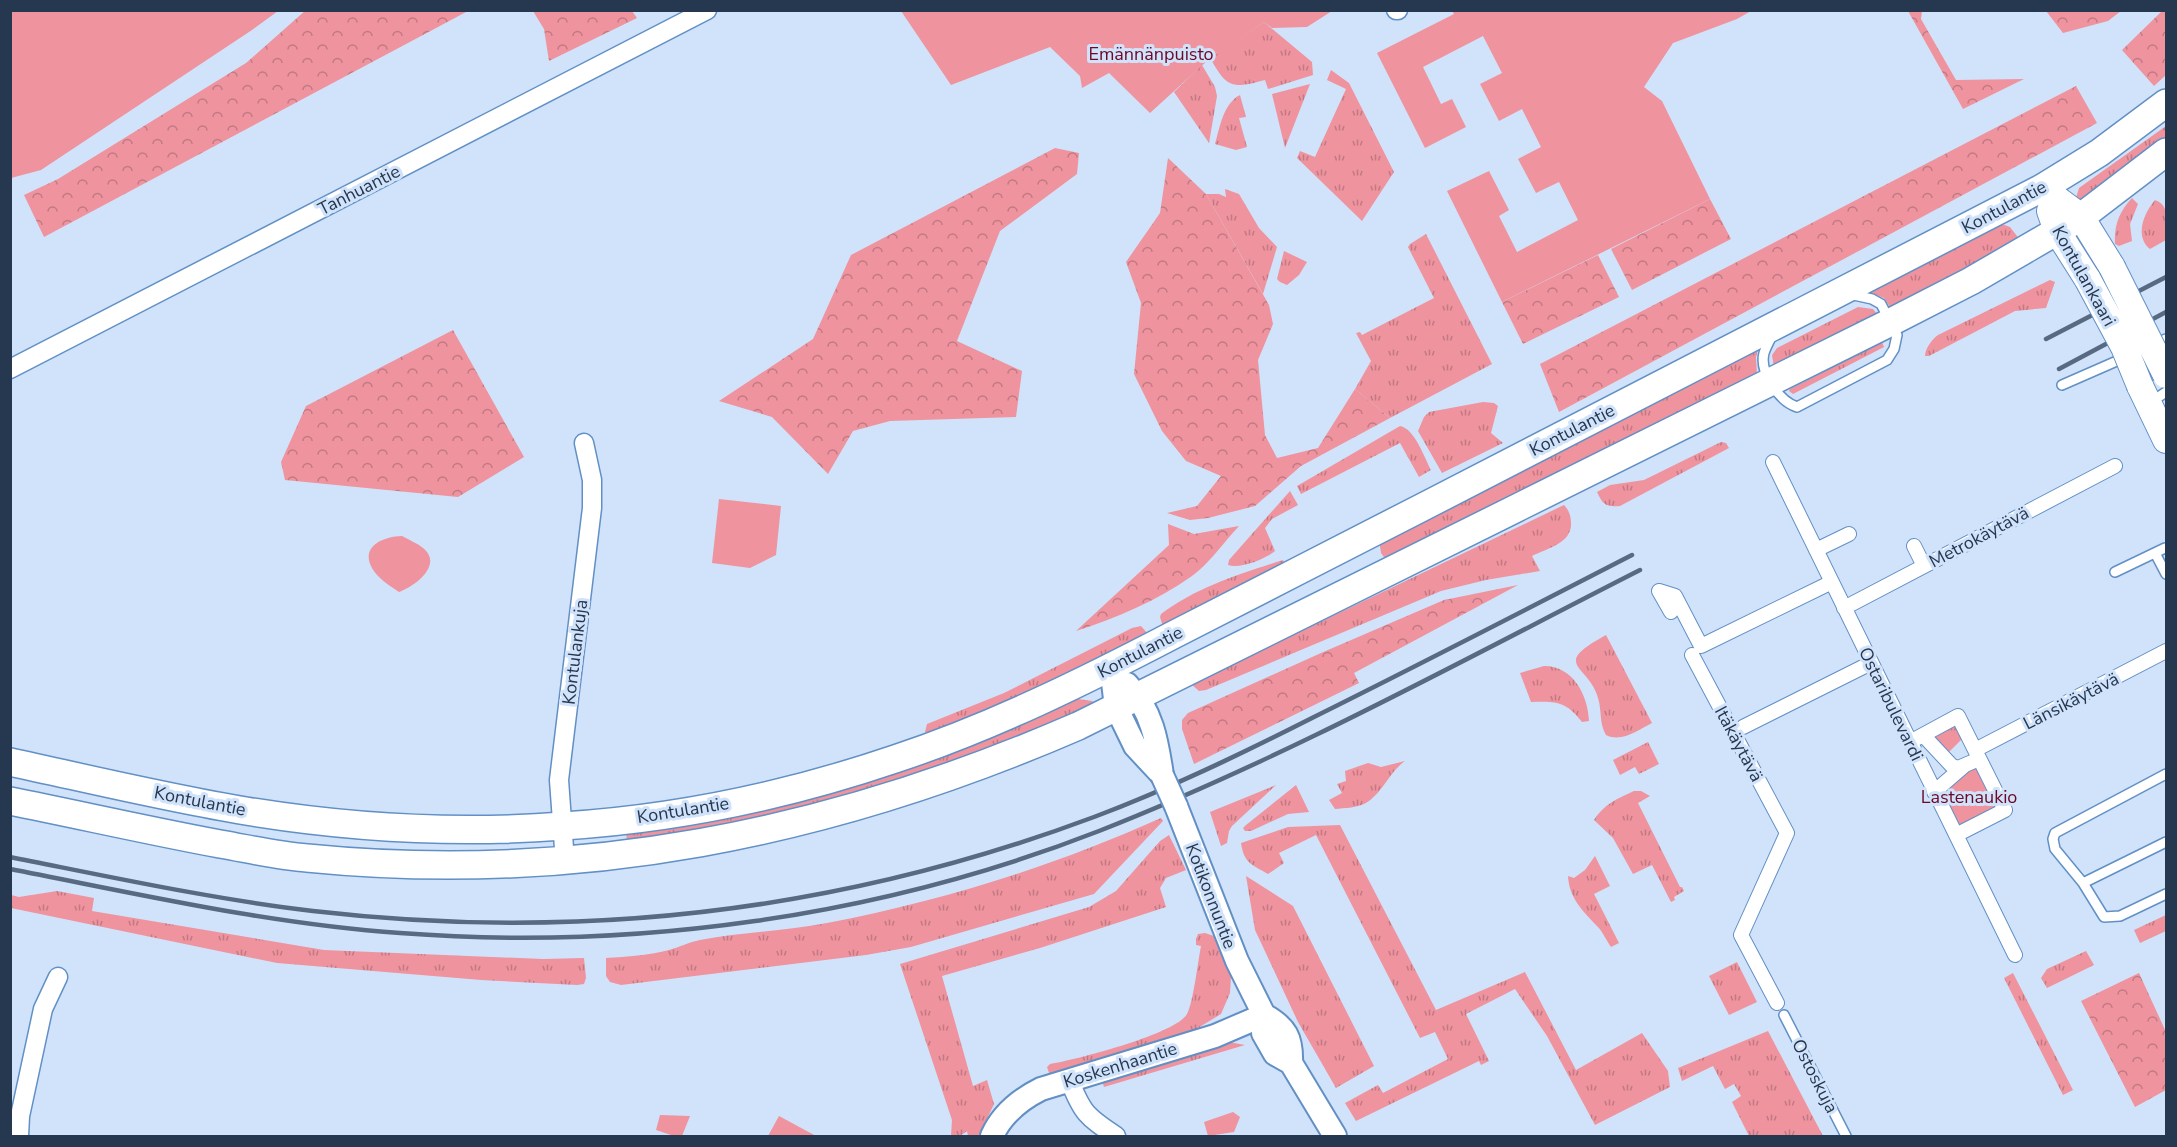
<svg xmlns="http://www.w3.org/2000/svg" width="2177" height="1147" viewBox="0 0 2177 1147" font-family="'Nunito Sans',sans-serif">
	<defs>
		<pattern id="grass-tufts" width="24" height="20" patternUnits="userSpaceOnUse" patternTransform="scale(1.5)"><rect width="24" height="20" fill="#ef939e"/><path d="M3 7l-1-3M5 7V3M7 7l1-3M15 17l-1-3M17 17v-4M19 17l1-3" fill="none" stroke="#c17983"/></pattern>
		<pattern id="forest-crowns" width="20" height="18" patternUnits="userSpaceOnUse" patternTransform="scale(1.5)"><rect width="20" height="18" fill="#ef939e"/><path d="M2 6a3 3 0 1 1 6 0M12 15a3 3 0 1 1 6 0" fill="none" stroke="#c17983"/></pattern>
	</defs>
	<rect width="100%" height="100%" fill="#d0e3fa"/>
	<path fill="url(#grass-tufts)" d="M1264,22L1312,62L1313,75L1268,89L1265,80C1232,89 1227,88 1210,58Z
		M1202,65L1215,87L1217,96L1209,143L1174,92Z
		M1331,70L1349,83L1394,172L1362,221L1297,158L1300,151L1315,157L1346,89L1327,80Z
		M1310,84L1285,148L1272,94Z
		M1240,95L1246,117L1239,118L1247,147L1236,150L1215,144C1220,127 1223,104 1240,95Z
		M2166,126V138L2085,204L2075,201L2079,188Z
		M1225,189L1239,194L1259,228L1277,247L1263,294L1206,194H1219L1226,197Z
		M2132,198L2138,204L2130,224L2132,241L2119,246L2115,244C2114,225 2119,212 2132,198Z
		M2155,200C2171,205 2167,226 2166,240L2150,249C2134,236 2144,213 2155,200Z
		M2002,224L2010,227L2020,240L1892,310L1884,298L1869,292Z
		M1426,234L1492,364L1390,418L1355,389L1371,361L1356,333L1360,332L1362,335L1434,298L1408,247L1410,244Z
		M1284,251L1307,262L1299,275L1287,285L1280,282L1277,279Z
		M2050,280L2055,282L2046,308L2015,311L1929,356H1925C1925,349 1932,339 1938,335Z
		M1858,307L1873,309L1878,315L1774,368L1772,355L1777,348Z
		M1882,342L1884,347L1793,394L1789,391L1790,389Z
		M1758,349L1756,357L1757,375L1386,560L1381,553L1380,545L1386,539Z
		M1483,402L1494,403L1498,406L1491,433L1503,443L1442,473L1418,431L1424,417L1429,412Z
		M1400,426C1415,429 1424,457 1431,470L1419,477L1400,443L1301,494L1297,486Z
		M1721,442L1726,443L1729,448L1620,506C1606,507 1603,505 1597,492L1610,485L1644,480Z
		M1290,491L1298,505L1272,519L1265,528L1275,551C1265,559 1241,569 1228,565L1229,560Z
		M1564,505C1569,510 1571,516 1571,523C1572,543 1548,548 1532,556L1540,571L1486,580L1441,591L1206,690L1199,691L1191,684Z
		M1283,560L1285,564L1163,627L1160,617L1161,614C1197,587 1240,574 1283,560Z
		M1141,626L1148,634L1027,694L929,733L925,732L927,724L1004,693L1132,628Z
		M1606,635L1652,723C1638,730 1622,743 1606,735C1599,723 1602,711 1598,698C1589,664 1549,666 1606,635Z
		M1544,666C1573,666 1588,695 1589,721L1582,722C1566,701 1556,701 1531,702L1520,673Z
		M1078,699L1092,701L1095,703L1008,742L812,809L628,845L626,834L954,751Z
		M1954,722L1963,738L1946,755L1927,736Z
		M1648,742L1659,764L1639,774L1635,767L1620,775L1613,760Z
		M1405,761C1389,772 1382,795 1364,804C1355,808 1345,808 1335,809L1329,800L1342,793L1337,784L1346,781L1345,771L1368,763L1381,767Z
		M1276,785L1232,826L1229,831L1227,843L1221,846L1210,812Z
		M1296,785L1309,812L1288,814L1251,831H1245L1243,828L1246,825Z
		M1634,791H1641L1650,796L1638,803L1680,887H1682L1684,891L1674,897L1675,900L1671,902L1652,865L1633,874L1613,838L1594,820C1603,805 1618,798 1634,791Z
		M1161,818L1163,821L1094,894L911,947L866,955L621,985L610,982L606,976V958C627,957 650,955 669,950C680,947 689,942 700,940C742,932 785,931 827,923C942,901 1054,866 1161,818Z
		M1340,825L1436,1010L1525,972L1576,1070L1642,1033L1668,1071L1670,1087L1595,1125L1547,1036L1515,989L1466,1014L1489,1061L1481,1065L1479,1061L1356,1121L1345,1103L1378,1085L1383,1093L1448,1059L1435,1032L1420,1038L1316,835L1279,853L1284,863L1268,874C1251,864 1244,863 1241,843L1288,827Z
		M1169,835L1186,870L1166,878L1160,888L1166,907L1040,948L942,976L973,1086L987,1080L994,1104L979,1136H968L967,1131L960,1136H951L952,1120L900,964L1089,907L1116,891L1160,841Z
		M1595,856L1610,886L1594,894L1619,943L1611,947C1606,940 1603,932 1597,926C1583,911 1569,898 1568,876L1574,878L1585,870Z
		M1246,876L1293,906L1374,1066L1336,1088L1298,1022L1255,930Z
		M57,891L94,898L92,911L324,950L543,959L584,958L586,978L584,984L577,985L481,980L277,963L11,908V895L19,897Z
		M2166,915V931L2140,943L2134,930Z
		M1205,933L1214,936L1218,940L1231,976L1230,993L1221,1014L1188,1034L1053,1074L1049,1073L1047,1067L1050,1064C1075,1060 1176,1034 1187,1014C1193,1004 1198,961 1201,946L1196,945V939L1198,934Z
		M2086,951L2094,965L2047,988L2041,978L2047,969Z
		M1737,962L1757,1002L1729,1015L1709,976Z
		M2013,973L2073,1090L2063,1095L2004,978Z
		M1768,1031L1823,1136H1749L1732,1102L1741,1096L1734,1084L1725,1089L1713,1066L1682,1081L1678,1068Z
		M1229,1042L1245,1045L1104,1087L1102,1081Z"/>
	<path fill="url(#forest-crowns)" d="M306,10L468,11L44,237L24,195L58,179L246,63Z
		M533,11H632L637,18L549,61L544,29Z
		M1908,11H1922L1921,19L1956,80L2024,79L1963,109Z
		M2046,11H2121L2108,21L2063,33Z
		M2162,11H2166V75L2154,86L2122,50Z
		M2076,86L2097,123L1559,412L1540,364Z
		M1055,148L1079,153L1077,174L1000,231L957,341L1022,371L1016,417L890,421L853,431L828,474L772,417L719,401L813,339L851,255Z
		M1168,158L1206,194L1269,305L1273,324L1258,360L1265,435L1277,458L1318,448L1355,389L1390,418L1301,466L1255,506L1208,518L1190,520L1167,513L1197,506L1221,476L1186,461L1162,431L1134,374L1141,303L1126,262L1160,213Z
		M1710,199L1731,239L1632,290L1611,249Z
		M1598,255L1619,297L1523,344L1502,302Z
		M453,330L524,457L458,497L285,480L281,462L306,406Z
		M1168,524L1194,534L1239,526C1225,541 1208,565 1192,576C1157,601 1116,618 1076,631L1169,545Z
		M1518,585L1354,673L1359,683L1194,764L1182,729V720L1188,713L1321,653L1444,600Z
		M2139,973L2166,1032V1090L2135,1107L2081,1001Z"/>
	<path fill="#ef939e" d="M10,11L11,10L278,11L252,30L41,170L11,178Z
		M901,11H1332L1307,27L1272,28L1264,22L1207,61L1150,113L1109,73L1082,88L1080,76L1050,47L951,85Z
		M1452,11H1751L1737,19L1673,43L1644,87L1662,101L1710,199L1502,302L1447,191L1489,171L1509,210L1499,216L1517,252L1578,220L1559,182L1536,193L1518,159L1541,147L1522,109L1499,121L1480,84L1502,73L1483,36L1423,67L1441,104L1452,99L1466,127L1425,148L1377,53L1454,14Z
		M719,499L781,506L776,555L750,568L712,563Z
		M402,536C409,540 417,543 423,548C444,565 414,587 399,592C392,587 385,583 379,577C356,553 375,537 402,536Z
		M1976,764L1997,806L1956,827L1938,793Z
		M1233,1112L1240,1117L1234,1132L1208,1136L1204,1122Z
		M660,1115L690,1116L682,1136H674L656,1130Z
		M779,1116L816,1136H768Z"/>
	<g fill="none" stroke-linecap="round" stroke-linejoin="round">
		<g stroke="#6290c5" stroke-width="12">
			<path id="service" d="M1772,335C1770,340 1766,347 1764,353C1759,372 1779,401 1797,407L1887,360L1894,349L1897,335L1881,304L1872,299L1849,294
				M2152,345L2166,339
				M2062,385L2126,357
				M2151,402L2166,392
				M2155,553L2166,574
				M2115,572L2165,548
				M2166,774L2055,833L2053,839L2055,849L2083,883L2104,917L2120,916L2166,894
				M2083,883L2166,842
				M1784,1015L1846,1136"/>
		</g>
		<g stroke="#6290c5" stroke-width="16">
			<path id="pedestrian" d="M1773,462L2015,955
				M1914,546L1924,566
				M1816,550L1849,534
				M1659,591L1675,596L1701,646L1832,582
				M1659,591L1671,612
				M1844,608L2115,466
				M1692,655L1787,833L1741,935L1777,1003
				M1743,727L1871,663
				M1923,735L1952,766L1958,768L1979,759
				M1910,742L1958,716L2005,810L1956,835
				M1975,750L2166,651
				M1934,792L1964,766"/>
		</g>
		<g stroke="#6290c5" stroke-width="21">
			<path id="minor" d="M1396,10H1398
				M10,369L707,10
				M565,862L559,780L592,508V480L584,443
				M1069,1079C1082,1113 1087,1117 1116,1136
				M19,1136L20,1116L43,1009L58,977"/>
		</g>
		<g stroke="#6290c5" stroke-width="26">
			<path id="tertiary" d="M1111,666L1116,707L1135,746L1162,775
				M1127,684C1152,710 1157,741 1162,775
				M1176,806L1237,961L1264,1015L1263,1033L1275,1054L1291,1063L1335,1136
				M1264,1015C1286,1027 1292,1038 1291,1063
				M992,1136C1002,1114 1019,1100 1041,1089L1215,1036L1264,1015"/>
		</g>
		<g stroke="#6290c5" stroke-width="28">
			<path id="secondary" d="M2042,188L2081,217L2112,267
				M2050,211L2057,231L2088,280
				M2140,386L2166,440"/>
		</g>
		<g stroke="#6290c5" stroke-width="30">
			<path id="primary" d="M10,762C89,779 167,798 246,811C350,828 458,834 563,826C675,819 789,795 895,759C992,727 1085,681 1175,634C1256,592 1338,551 1419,509C1626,402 1834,295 2042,188L2099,153L2166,103
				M10,801C80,815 150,831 220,844C249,849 278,856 307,858C578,885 829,834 1078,726L1891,322L1971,281L2081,217L2166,152"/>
		</g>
		<use href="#service" stroke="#fff" stroke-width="9"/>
		<use href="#pedestrian" stroke="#fff" stroke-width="14"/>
		<use href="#minor" stroke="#fff" stroke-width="18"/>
		<use href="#tertiary" stroke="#fff" stroke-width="22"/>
		<use href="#secondary" stroke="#fff" stroke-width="26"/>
		<use href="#primary" stroke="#fff" stroke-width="27"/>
		<path stroke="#576a81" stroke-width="4.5" d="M2046,339L2166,277
			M2059,369L2166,312
			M10,857C111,877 212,899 313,911C580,942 843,911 1094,817C1169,789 1241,754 1312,718C1419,665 1525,610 1632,555
			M10,869C139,894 269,924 400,933C635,951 879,917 1099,831C1285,758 1461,661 1640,570"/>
		<g stroke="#6290c5" stroke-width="26" stroke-linecap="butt">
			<path id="tertiary-bridge" d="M1162,775L1176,806"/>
		</g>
		<g stroke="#6290c5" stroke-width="28" stroke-linecap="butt">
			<path id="secondary-bridge" d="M2112,267L2166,375
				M2088,280L2124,347L2140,386"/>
		</g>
		<use href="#tertiary-bridge" stroke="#fff" stroke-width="22"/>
		<use href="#secondary-bridge" stroke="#fff" stroke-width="26"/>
	</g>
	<g text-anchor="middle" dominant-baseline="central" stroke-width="6" stroke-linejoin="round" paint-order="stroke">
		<g font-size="18" fill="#6b0826" stroke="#d0e3fa">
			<text x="1151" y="54">Emännänpuisto</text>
			<text x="1969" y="797">Lastenaukio</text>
		</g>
		<g font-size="18" fill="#25384f" stroke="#d0e3fa">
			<text transform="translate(359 190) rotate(-27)">Tanhuantie</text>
			<text transform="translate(2004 207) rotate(-28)">Kontulantie</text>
			<text transform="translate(2084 276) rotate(61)">Kontulankaari</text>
			<text transform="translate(1572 430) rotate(-27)">Kontulantie</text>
			<text transform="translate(1979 537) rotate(-28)">Metrokäytävä</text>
			<text transform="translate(575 652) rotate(-83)">Kontulankuja</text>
			<text transform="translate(1140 652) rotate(-27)">Kontulantie</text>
			<text transform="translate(2071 701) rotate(-27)">Länsikäytävä</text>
			<text transform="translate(1891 704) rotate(64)">Ostaribulevardi</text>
			<text transform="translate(1739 744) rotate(62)">Itäkäytävä</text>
			<text transform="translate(200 801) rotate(11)">Kontulantie</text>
			<text transform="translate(683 810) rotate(-9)">Kontulantie</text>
			<text transform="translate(1211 896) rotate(69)">Kotikonnuntie</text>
			<text transform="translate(1120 1065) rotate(-17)">Koskenhaantie</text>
			<text transform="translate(1815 1076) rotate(63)">Ostoskuja</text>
		</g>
	</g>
	<rect width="2177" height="1147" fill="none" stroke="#25384f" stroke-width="24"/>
</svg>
